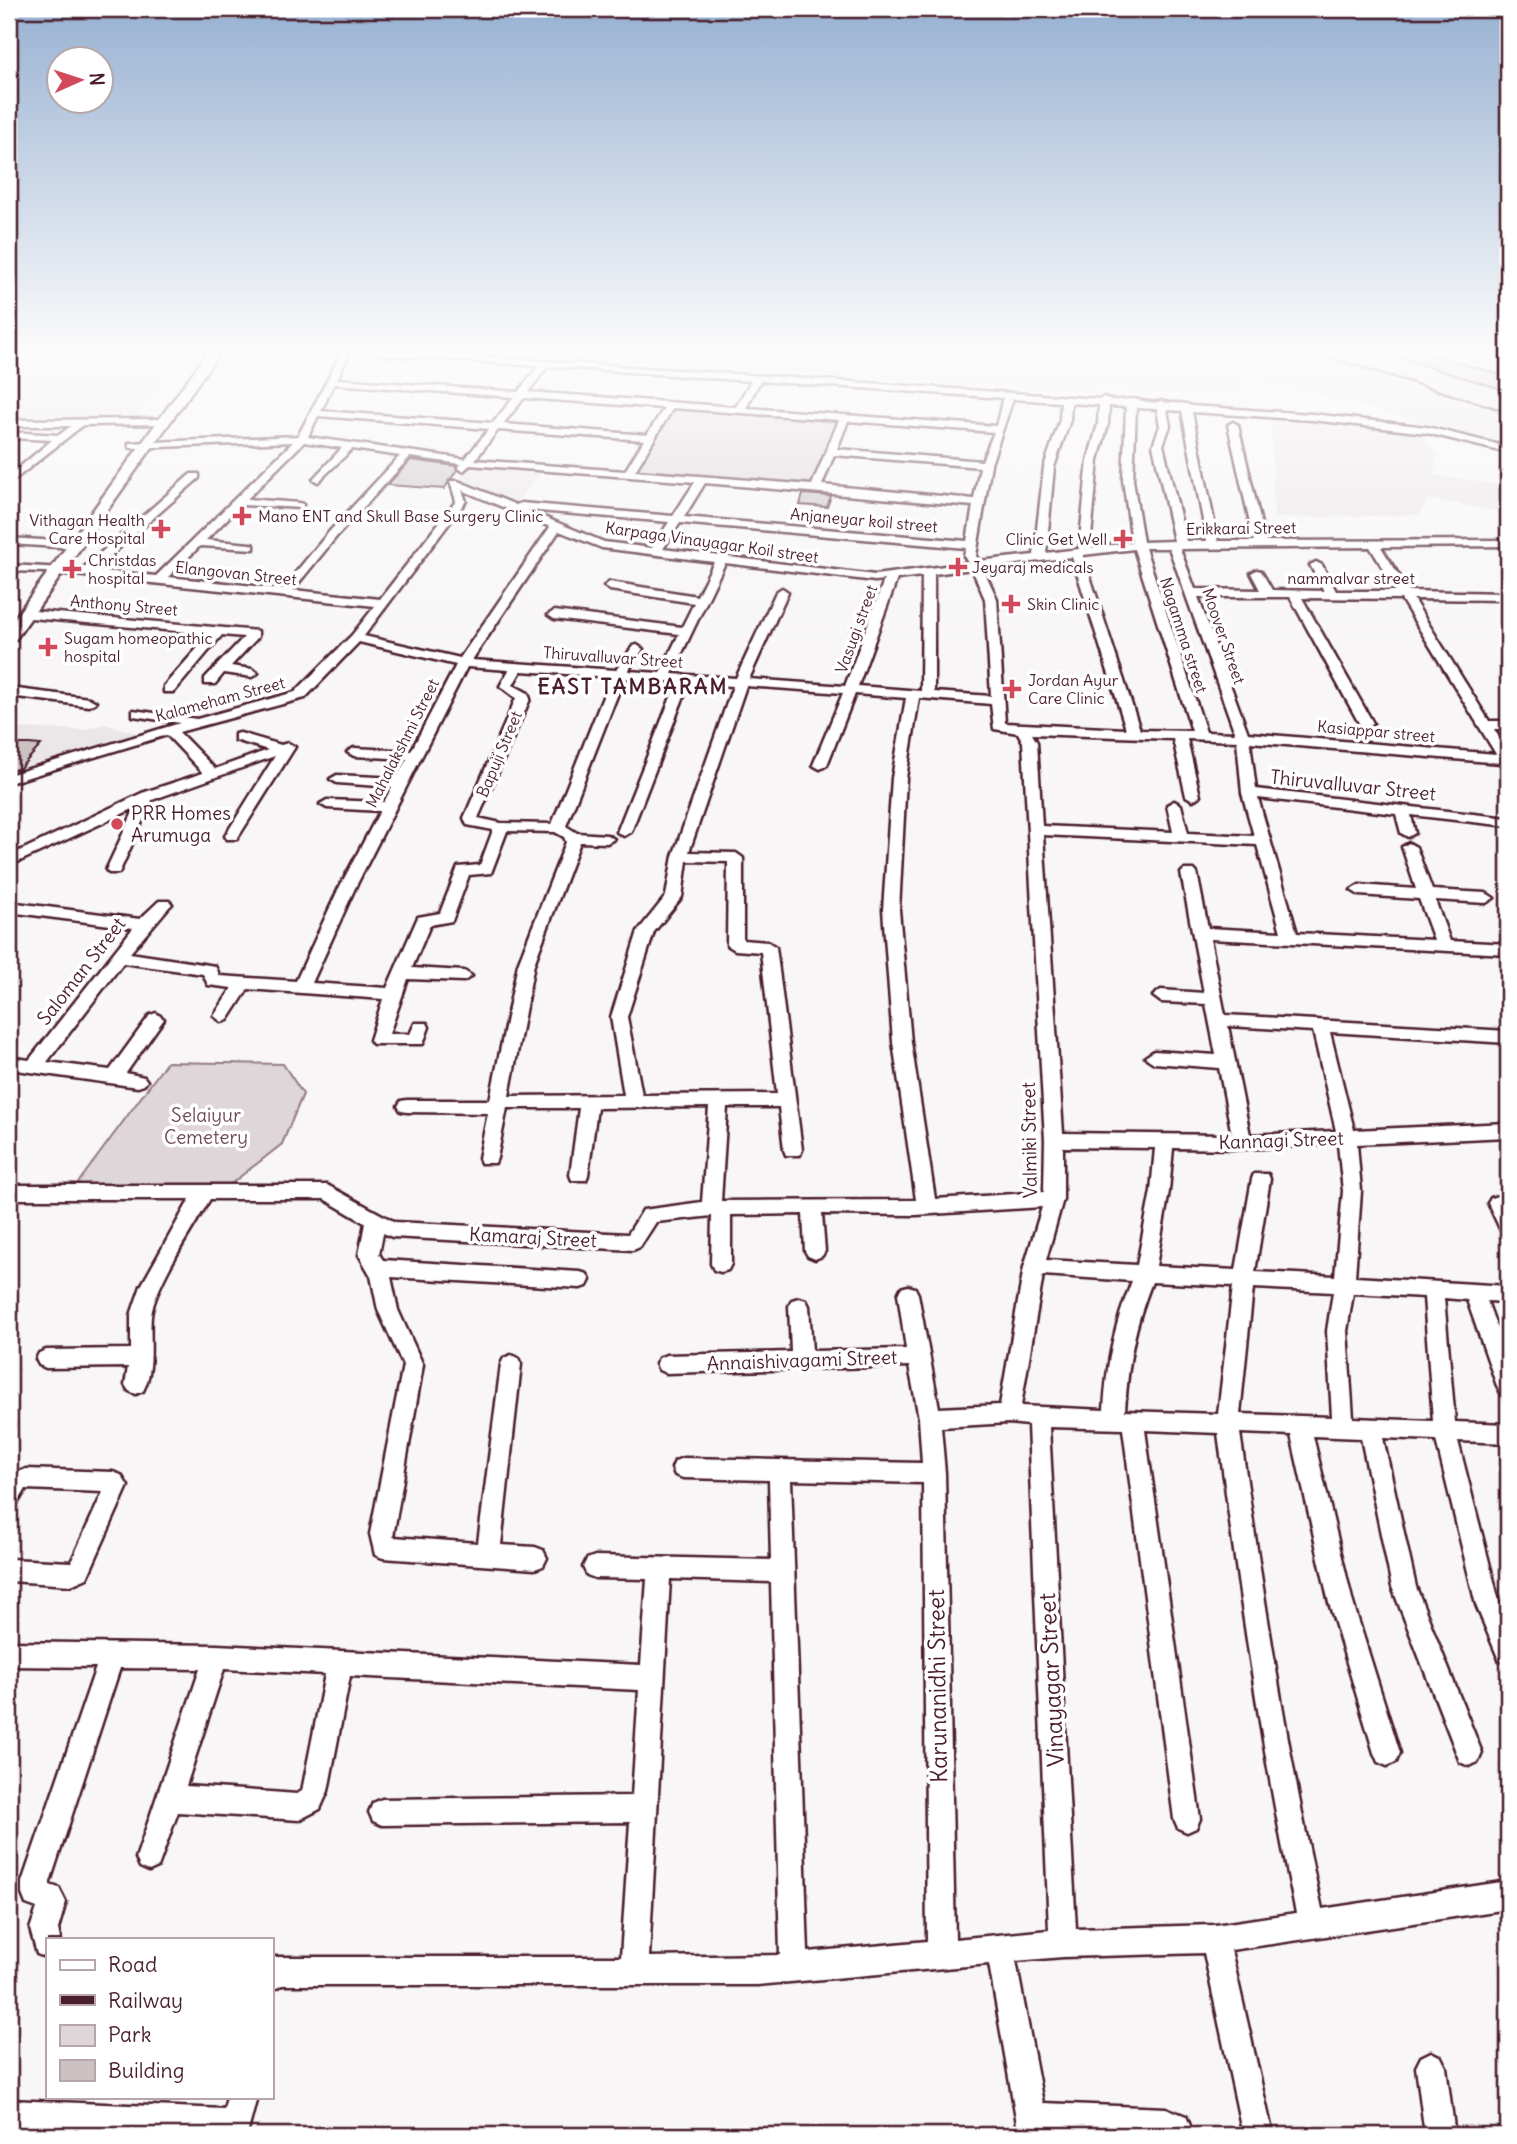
<svg xmlns="http://www.w3.org/2000/svg" width="1517" height="2144" viewBox="0 0 1517 2144" font-family="Delius,sans-serif">
	<rect width="100%" height="100%" fill="#f8f6f7"/>
	<filter id="ink" filterUnits="userSpaceOnUse"><feTurbulence type="fractalNoise" baseFrequency=".0143" numOctaves="2"/><feDisplacementMap in="SourceGraphic" scale="14" xChannelSelector="R" yChannelSelector="G"/><feConvolveMatrix kernelMatrix="1 2 1 2 8 2 1 2 1" color-interpolation-filters="sRGB"/></filter>
	<g filter="url(#ink)">
		<path fill="#ebe6e8" d="M9,352H187L138,416H9Z
			M476,352H1449L1508,369V445L1324,396L1247,380L1245,396L950,385Z
			M1271,418L1420,434L1438,454L1433,475L1504,485L1498,511L1428,499L1419,515L1274,518Z
			M473,464L543,470L517,502L505,501L456,482Z
			M104,724L144,735L9,776V728L85,730Z"/>
		<path fill="#ded6d9" stroke="#947a82" stroke-width="2" d="M670,406L840,419L817,487L628,474Z
			M167,1062L283,1064L303,1094L282,1144L227,1187H75Z"/>
		<path fill="#cdc1c4" stroke="#4a1f2b" stroke-width="2" d="M1388,352H1423L1508,377V391L1388,355Z
			M411,460L456,466L457,470L444,489L387,485Z
			M803,494L831,496L827,507L800,505Z
			M9,744H29L41,745L19,769L9,770Z"/>
		<g fill="none" stroke-linecap="round" stroke-linejoin="round">
			<g stroke="#4a1f2b" stroke-width="5">
				<path id="minor" d="M342,352H350L337,379L518,392L539,366L381,355L377,352H414L1100,399L1104,397C1114,403 1123,399 1132,399C1142,400 1151,405 1161,401C1170,405 1183,401 1191,406L1312,414L1427,427L1508,447V453L1427,433L1312,420L1192,412L1218,541H1254L1228,425L1233,422L1238,425L1265,541L1508,540V546L1381,547L1409,591L1508,593V600L1413,599L1489,721H1508V729H1494L1508,752V767L1501,763L1250,742L1256,789L1508,818V826L1411,815L1415,833L1408,837L1401,833L1396,814L1258,798L1297,933L1434,940L1419,899L1359,895L1351,890L1359,885L1416,889L1402,847L1409,843L1416,847L1432,890L1486,893L1494,898L1486,903L1435,900L1450,941L1508,944V954L1210,939L1225,1015L1508,1031V1043L1330,1032L1354,1130L1508,1123V1137L1357,1144L1361,1191L1355,1277L1508,1286V1302L1487,1301L1508,1358V1395L1500,1392L1497,1386L1467,1300L1444,1298L1455,1422L1508,1424V1443L1458,1441L1500,1605L1508,1624V1664L1499,1660L1476,1605L1436,1440L1383,1438L1416,1587L1482,1753L1478,1762L1469,1766L1460,1762L1392,1587L1361,1438L1313,1436L1353,1603L1400,1753L1396,1762L1387,1766L1378,1762L1374,1753L1329,1603L1291,1435L1240,1433C1263,1593 1287,1752 1322,1909L1508,1881V1909L1231,1950L1273,2135H1243L1204,1953L1063,1957L1016,1961L1043,2103L1166,2108L1186,2116L1194,2135L1049,2133V2135H1019L989,1964L757,1985H282L271,1991L273,1957H621L630,1822L382,1825L373,1821L369,1812L373,1803L382,1799L632,1796L639,1690L350,1676L328,1791L320,1809L299,1820L178,1812L158,1867L149,1871L140,1867L136,1858L200,1669L120,1668L50,1882V1885L59,1888L66,1902L58,1929L60,1939H47V1958L37,1954L30,1929L37,1908L26,1904L22,1894V1882L96,1667L9,1666V1642L216,1645L641,1665L647,1579L595,1578L587,1575L583,1567L587,1559L595,1556L771,1560L769,1480L683,1478L675,1475L672,1468L675,1461L683,1458L922,1463L919,1418L909,1366L666,1373L659,1370L656,1364L659,1358L666,1355L791,1352L789,1306L792,1300L799,1298L806,1300L809,1306L812,1351L906,1349L898,1294L901,1288L908,1286L915,1288L918,1294L939,1408L1000,1405L1024,1267L1042,1207L916,1215L822,1214L825,1251L822,1256L815,1259L808,1256L805,1251L803,1214L731,1215V1264L728,1270L721,1272L714,1270L711,1264L712,1216L656,1222L640,1247L633,1250L392,1237L383,1233L379,1254L383,1260L580,1272L587,1274L590,1280L587,1286L580,1288L391,1277L398,1310L423,1365L393,1537L478,1543L501,1364L504,1358L511,1355L518,1358L521,1364L501,1545L535,1547L543,1550L547,1558L543,1566L535,1569L383,1558L375,1555L370,1534L403,1365L378,1310L371,1276L359,1255L365,1223L324,1199H210C193,1229 155,1284 151,1316C149,1341 155,1368 143,1391L136,1394L129,1391L125,1385L128,1367L46,1368L39,1365L36,1359L39,1353L46,1350L131,1349V1315L141,1286L190,1199H9V1185H327L395,1222L628,1234L643,1210L702,1202L709,1107L597,1108L588,1175L586,1180H572L570,1175L579,1108H507L497,1158L495,1163H481L479,1158L488,1113L407,1112L401,1111L398,1106L401,1101L407,1100H490L518,964L566,842L564,837L555,832L507,831L491,873L469,875L452,921L430,925L412,968L464,971L472,976L464,981L408,979L389,1034H410L415,1023H427L429,1027L423,1044H373L370,1040L383,999L248,989L228,1020L222,1022L214,1016L232,988L208,985L203,974L123,963L47,1062L110,1070L150,1015L156,1013L164,1019L126,1073L144,1077L147,1081L144,1085L138,1087L9,1069V1057L29,1060L133,928L9,912V902L140,919L159,901H169L172,904L169,907L130,953L209,965L215,966L220,976L296,981L338,890L380,811L327,808L320,804L327,800L384,802L392,787L337,783L330,779L337,775L396,778L407,759L354,756L347,752L354,748L411,751L456,665L359,642L305,698L179,732L215,769L268,750L235,740V734L240,733L281,745L288,743L295,747L237,839H227L225,836L275,756L152,800L119,873H109L106,870L135,808L9,866V856L142,793L203,773L167,735L9,783V775L180,723L133,716V710L197,719L295,692L352,635L375,606L45,572L9,571V565L82,569L191,474H199V478L94,570L156,576L293,442L133,448L129,447V443L298,436ZM548,366L751,381L736,407L528,392ZM760,381L1003,398L996,426L746,408ZM334,384L514,397L493,423L321,411ZM524,398L664,408L647,435L503,424ZM1013,399L1061,402L1060,420L1044,467L1034,555L979,561L976,556L991,464ZM1071,403L1099,405L1098,424L1088,460L1079,549L1046,553L1054,467L1070,420ZM1109,406L1126,407L1123,480L1132,542L1090,548L1098,460L1108,424ZM673,408L839,420L812,485L635,471ZM1136,408L1157,409L1160,426L1153,445L1174,541L1143,542L1133,480ZM1167,410L1182,411L1207,541H1186L1163,445L1170,426ZM318,416L489,429L465,459L308,437ZM848,421L994,432L982,461L837,449ZM498,430L644,440L625,471L475,460ZM304,442L342,448L313,479L318,482L352,449L400,456L329,532L282,589L168,577L200,546L254,549V545L250,544L206,540L241,505L303,508V504L299,503L247,499ZM834,455L980,467L974,499L822,485ZM410,457L461,464L458,468L463,471L470,465L695,482L673,516L521,503L516,505L458,481H450L456,501L380,599L293,590L337,536ZM705,483L973,506L967,541L684,517ZM462,490L550,527L460,658L364,636L466,501ZM527,510L669,522L652,548L604,542ZM680,523L966,548L964,556L968,563L875,575L663,549ZM559,531L602,548L714,562L697,596L610,582L604,586L610,590L694,603L682,627L554,611L548,615L554,619L679,634L660,673L628,671L643,649L637,645L633,646L616,670L472,660ZM1370,547L1397,591H1336L1322,565L1316,562L1310,565L1324,591L1272,590L1261,571L1257,570L1251,573L1260,590L1195,589L1180,549ZM1145,548H1169L1235,733L1206,732ZM1134,549L1192,731L1140,730L1083,555ZM1072,557L1126,729L1005,723L997,599L983,568ZM725,563L875,581L884,580L845,686L749,679L788,592L782,588L776,592L736,678L672,674ZM972,569L985,599L991,696L934,692V574ZM922,576L921,691L858,686L897,579ZM1198,597H1290L1359,723L1366,727L1373,723L1302,598L1401,599L1496,754L1248,733ZM467,667L509,670L500,686L516,698L464,818L467,825L493,830L480,865L458,867L440,913L418,917L387,988L312,983L354,890ZM521,671L611,677L552,824L501,823L478,818L530,699L528,693L513,685ZM624,678L677,682L617,832L624,836L631,832L689,683L733,686L673,856L666,896L638,931L611,1017L624,1095L509,1096L534,964L580,842L607,843L614,839L607,835L577,833L566,826ZM746,686L843,693L813,765L820,769L827,765L855,694L906,698L892,778L883,910L893,1042L916,1200L721,1201L727,1107H779L784,1150L786,1155H800L802,1150L776,947L768,942L743,940V858L736,853L689,852ZM919,698L991,704L994,729L1018,733L1023,742L1045,1140L1044,1192L935,1199L911,1042L899,910L906,778ZM1032,734L1173,739L1186,796L1193,800L1200,796L1187,739L1237,741L1242,793L1254,836L1188,833L1181,805L1174,801L1167,805L1173,832L1042,826L1037,742ZM1043,835L1257,845L1281,932L1208,928L1197,873L1194,870H1184L1181,873L1204,993L1161,990L1153,996L1161,1002L1206,1004L1216,1055L1154,1051L1145,1057L1154,1063L1219,1068L1232,1135L1063,1133ZM687,861L728,862L727,945L735,950L761,952L777,1094L642,1095L627,1017L654,932L682,897ZM1228,1026L1313,1031L1336,1131L1250,1135ZM1338,1144L1343,1191L1335,1276L1255,1272L1270,1179L1268,1174H1254L1252,1179L1236,1270L1156,1266L1169,1191L1173,1148L1242,1149ZM1063,1147L1155,1148L1151,1191L1137,1265L1046,1260L1063,1199ZM1043,1275L1132,1281C1114,1326 1107,1361 1104,1410L1021,1406ZM1152,1282L1233,1286L1218,1414L1125,1411C1128,1362 1134,1327 1152,1282ZM1253,1288L1333,1292L1327,1331L1332,1417L1240,1414ZM1353,1293L1424,1297L1433,1421L1353,1418L1347,1331ZM1009,1423L1028,1425L1049,1930L955,1939L945,1473L941,1427ZM1049,1427L1123,1429L1174,1819L1178,1828L1187,1832L1196,1828L1200,1819L1145,1430L1218,1433C1239,1594 1262,1754 1296,1913L1215,1925L1076,1929ZM791,1480L923,1483L927,1941L808,1952ZM670,1579L771,1582L780,1955L649,1957ZM224,1669L325,1674L302,1791L297,1794L186,1786Z
					M164,419L169,422L167,424L83,425L9,484V476L52,440L9,438V432L59,435L71,426H9V420Z
					M9,538L74,542L80,545L74,548L9,544Z
					M24,610L258,631V637L231,666L252,669L258,673L252,677L224,673L215,684H205V678L244,637L222,635L174,692H164V686L210,634L20,617V611Z
					M9,688L89,698L96,702L89,706L9,696Z
					M1498,1196L1505,1198L1508,1205V1234L1501,1231L1488,1203L1491,1198Z
					M26,1469L113,1472L121,1475L128,1486L87,1578L71,1585L9,1581V1559L71,1562L103,1492L26,1489L17,1504L9,1507V1476Z
					M1431,2052L1441,2057L1446,2067L1455,2135H1425L1416,2067L1421,2057Z
					M227,2097H257L247,2135H142L32,2131L31,2135H9V2100L224,2109Z"/>
			</g>
			<g stroke="#4a1f2b" stroke-width="5">
				<path id="major" d="M208,352H220L15,640L9,642V626Z"/>
			</g>
			<use href="#minor" fill="#fff" fill-rule="evenodd"/>
			<use href="#major" fill="#fff" fill-rule="evenodd"/>
			<path stroke="#4a1f2b" stroke-width="2.5" d="M1312,352L1508,412"/>
		</g>
	</g>
	<linearGradient id="sky" x2="0" y2="1"><stop stop-color="#97b1d2"/><stop offset="0.54" stop-color="#fcfbfb"/><stop offset="1" stop-color="#fcfbfb" stop-opacity="0"/></linearGradient>
	<rect width="1517" height="652" fill="url(#sky)"/>
	<g fill="#d1495b" stroke="#fff" stroke-width="2.5">
		<path d="M238.5 505.5h7v7h7v7h-7v7h-7v-7h-7v-7h7z"/>
		<path d="M157.5 518.5h7v7h7v7h-7v7h-7v-7h-7v-7h7z"/>
		<path d="M1119.5 528.5h7v7h7v7h-7v7h-7v-7h-7v-7h7z"/>
		<path d="M954.5 556.5h7v7h7v7h-7v7h-7v-7h-7v-7h7z"/>
		<path d="M68.5 558.5h7v7h7v7h-7v7h-7v-7h-7v-7h7z"/>
		<path d="M1007.5 593.5h7v7h7v7h-7v7h-7v-7h-7v-7h7z"/>
		<path d="M44.5 636.5h7v7h7v7h-7v7h-7v-7h-7v-7h7z"/>
		<path d="M1008.5 678.5h7v7h7v7h-7v7h-7v-7h-7v-7h7z"/>
		<circle cx="117" cy="824" r="7"/>
	</g>
	<g text-anchor="middle" dominant-baseline="central" stroke-width="7" stroke-linejoin="round" paint-order="stroke">
		<g font-size="16" fill="#4a1f2b" stroke="#fff" text-anchor="start">
			<text x="258" y="516">Mano ENT and Skull Base Surgery Clinic</text>
			<text x="145" y="520" text-anchor="end">Vithagan Health<tspan x="145" dy="18">Care Hospital</tspan></text>
			<text x="1107" y="539" text-anchor="end">Clinic Get Well</text>
			<text x="88" y="560">Christdas<tspan x="88" dy="18">hospital</tspan></text>
			<text x="972" y="567">Jeyaraj medicals</text>
			<text x="1027" y="604">Skin Clinic</text>
			<text x="64" y="638">Sugam homeopathic<tspan x="64" dy="18">hospital</tspan></text>
			<text x="1028" y="680">Jordan Ayur<tspan x="1028" dy="18">Care Clinic</tspan></text>
		</g>
		<g font-size="16" fill="#4a1f2b" stroke="#fff">
			<text transform="translate(864 520) rotate(5)">Anjaneyar koil street</text>
			<text transform="translate(1241 528) rotate(-1)">Erikkarai Street</text>
			<text transform="translate(712 542) rotate(8)">Karpaga Vinayagar Koil street</text>
			<text transform="translate(236 573) rotate(6)">Elangovan Street</text>
			<text x="1351" y="578">nammalvar street</text>
			<text transform="translate(124 605) rotate(5)">Anthony Street</text>
			<text transform="translate(856 629) rotate(-70)">Vasugi street</text>
			<text transform="translate(1184 635) rotate(72)">Nagamma street</text>
			<text transform="translate(1224 636) rotate(71)">Moover Street</text>
			<text transform="translate(613 657) rotate(4)">Thiruvalluvar Street</text>
			<text transform="translate(220 699) rotate(-15)">Kalameham Street</text>
			<text transform="translate(1376 731) rotate(5)">Kasiappar street</text>
			<text transform="translate(402 743) rotate(-63)">Mahalakshmi Street</text>
			<text transform="translate(499 754) rotate(-67)">Bapuji Street</text>
		</g>
		<g font-size="19" fill="#4a1f2b" stroke="#fff">
			<text transform="translate(1353 785) rotate(6)">Thiruvalluvar Street</text>
			<text transform="translate(81 971) rotate(-52)">Saloman Street</text>
			<text transform="translate(1029 1140) rotate(-91)">Valmiki Street</text>
			<text transform="translate(1281 1140) rotate(-2)">Kannagi Street</text>
			<text transform="translate(533 1237) rotate(3)">Kamaraj Street</text>
			<text transform="translate(802 1360) rotate(-2)">Annaishivagami Street</text>
		</g>
		<g font-size="19" fill="#4a1f2b" stroke="#fff" text-anchor="start">
			<text x="131" y="813">PRR Homes<tspan x="131" dy="22">Arumuga</tspan></text>
		</g>
		<g font-size="19" fill="#6f4d56" stroke="#fff">
			<text x="206" y="1115">Selaiyur<tspan x="206" dy="22">Cemetery</tspan></text>
		</g>
		<g font-size="21" font-weight="bold" letter-spacing="2" fill="#4a1f2b" stroke="#fff">
			<text x="633" y="686">EAST TAMBARAM</text>
		</g>
		<g font-size="23" fill="#4a1f2b" stroke="#fff">
			<text transform="translate(1051 1680) rotate(-93)">Vinayagar Street</text>
			<text transform="translate(937 1686) rotate(-91)">Karunanidhi Street</text>
		</g>
	</g>
	<rect width="1517" height="2144" fill="none" stroke="#fff" stroke-width="35"/>
	<rect x="18" y="18" width="1482" height="2109" fill="none" stroke="#4a1f2b" stroke-width="2.5" filter="url(#ink)"/>
	<rect x="46" y="1938" width="228" height="161" fill="#ffffff" stroke="#b7a5aa" stroke-width="2"/>
	<rect x="60" y="1960" width="35" height="10" fill="#ffffff" stroke="#b7a5aa" stroke-width="2"/>
	<text x="108" y="1972" font-size="21" fill="#4a1f2b">Road</text>
	<rect x="60" y="1995" width="35" height="10" fill="#4a1f2b" stroke="#b7a5aa" stroke-width="2"/>
	<text x="108" y="2008" font-size="21" fill="#4a1f2b">Railway</text>
	<rect x="60" y="2025" width="35" height="21" fill="#ded6d9" stroke="#b7a5aa" stroke-width="2"/>
	<text x="108" y="2042" font-size="21" fill="#4a1f2b">Park</text>
	<rect x="60" y="2060" width="35" height="21" fill="#cdc1c4" stroke="#b7a5aa" stroke-width="2"/>
	<text x="108" y="2078" font-size="21" fill="#4a1f2b">Building</text>
	<g transform="translate(80 80) rotate(87)"><circle r="33" fill="#ffffff" stroke="#b7a5aa" stroke-width="2"/>
	<path d="M0-5L12 26L0 18L-12 26Z" fill="#d1495b"/>
	<text y="-10" font-size="19" font-weight="bold" text-anchor="middle" fill="#4a1f2b">N</text>
	</g>
</svg>
